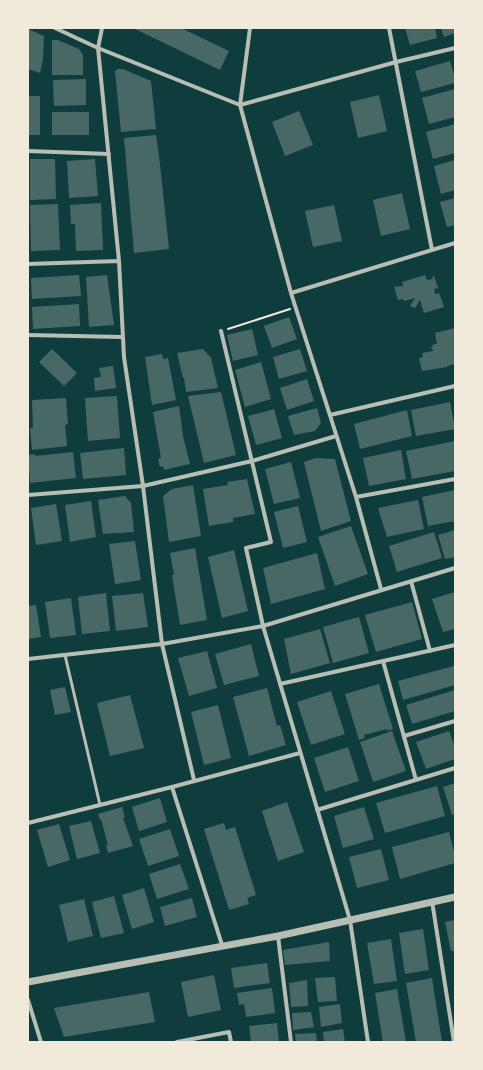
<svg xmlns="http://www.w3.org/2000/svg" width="483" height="1070" viewBox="0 0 483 1070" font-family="Manrope,sans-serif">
	<rect width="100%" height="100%" fill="#0f3d3e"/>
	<path fill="#486865" d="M133,28H181L229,51L220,70Z
		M405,28H435L437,38L410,45Z
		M441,28H455V33L444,37Z
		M28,29L44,36L43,59L40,73L28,69Z
		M52,40H58L79,49L83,55V75H52Z
		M450,61L455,78V83L421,92L415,71Z
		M118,69H123L151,81L156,129L121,132L115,71Z
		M86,79V105L54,106L53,80Z
		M455,89V117L429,124L422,98Z
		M379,95L387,131L358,138L350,102Z
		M28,96H40V135H28Z
		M299,111L313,145L285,156L272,122Z
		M52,112H89V135H52Z
		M455,124V153L433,159L426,132Z
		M156,135L160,164L169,249L134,253L124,138Z
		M30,159H55L56,199L30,200Z
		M95,159L98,196L69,198L67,161Z
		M455,160V190L441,194L434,166Z
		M402,193L410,229L381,236L373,200Z
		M455,198V225L447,227L440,202Z
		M101,203L103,250L76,251L75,224H71L70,205Z
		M58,204L60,250L31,251L30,205Z
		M334,205L342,241L313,247L305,211Z
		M79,275L81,296L32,299L31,278Z
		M107,275L114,325L89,327L86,277Z
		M425,275L427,280L433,279L432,277L434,276L438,288L434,289L435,294L439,293L444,307L424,313L420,300L415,308L410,306L415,298L404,301L403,299L398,300L394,287L403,286L402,282Z
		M79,304L80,326L33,329L32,307Z
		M289,317L297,339L272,348L264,326Z
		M455,328V364L447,366V367L422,371L419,358L423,357L422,353L433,351V350L431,348L434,344H437L435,333Z
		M252,329L258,355L233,361L227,335Z
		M52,349L77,373L64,386L39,362Z
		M203,349L211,358L218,388L186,392L184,378H183L177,353Z
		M300,349L307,371L279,379L273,357Z
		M162,354L163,359L168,358L176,400L152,405L145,357Z
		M261,362L271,399L245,407L235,370Z
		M113,366L116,388L95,391L94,378L101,377L99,368Z
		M307,379L314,401L287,410L280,388Z
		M221,392L236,455L204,463L188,396Z
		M117,396L120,438L88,441L85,398Z
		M66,398L68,424L65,425L67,446L32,450L30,428H33L32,400Z
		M450,402L455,429L416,436L411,410Z
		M179,406L183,436L190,464L164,470L163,466L160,467L158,459L161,458L153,412Z
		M317,408L321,423L315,431L294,435L288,416Z
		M274,409L282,438L256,445L248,416Z
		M407,410L412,436L360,449L354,424Z
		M455,441V471L412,479L406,451Z
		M124,448L126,475L83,479L80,453Z
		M401,450L406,479L369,486L363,458Z
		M73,452L76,478L30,483L28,455L35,454V456Z
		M316,458L335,459L351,521L321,531L304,462Z
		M291,462L300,498L274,504L265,469Z
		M247,479L255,514L233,518V522L209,526L203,489L228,485L227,482Z
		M193,485L201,536L169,542L163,496L172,489Z
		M455,490V521L428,526L422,497Z
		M125,496L131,503L134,532L103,534L98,500Z
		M418,500L424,529L387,537L378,508Z
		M91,501L96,537L70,542L65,505Z
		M56,504L62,541L36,545L31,508Z
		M298,506L307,542L283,548L274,512Z
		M351,526L368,574L335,586L318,537Z
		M455,530V557L445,559L438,535Z
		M434,532L442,558L397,572L389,546Z
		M135,541L141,580L115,584L109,544Z
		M195,548L207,620L180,625L172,575L174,574L170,553Z
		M234,550L248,611L222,618L208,557Z
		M317,553L325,589L271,604L263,568Z
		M455,592V629L443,632L432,599Z
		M106,593L110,631L82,634L78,597Z
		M143,593L148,627L116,631L112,596Z
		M71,598L76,635L50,638L45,602Z
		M412,602L422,639L376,652L365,615Z
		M36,605L41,637L28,639V606Z
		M359,617L369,653L333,663L323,627Z
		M320,629L330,663L291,674L284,639Z
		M251,644L259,676L224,685L215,654Z
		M207,651L217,688L189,696L178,658Z
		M454,666L455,685L403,700L398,681Z
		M379,684L393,729L387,731V729L364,735L365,738L359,740L345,694Z
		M65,687L71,712L55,715L50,690Z
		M267,688L277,726L280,725L286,745L249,756L233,697Z
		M455,690V711L412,724L406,705Z
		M331,691L345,734L311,745L297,702Z
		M130,695L144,748L110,756L97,703Z
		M218,705L231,758L204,765L191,712Z
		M392,731L406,771L373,782L360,742Z
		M449,731L455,747V759L426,769L416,742Z
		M348,747L359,781L325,792L314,758Z
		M455,783V814L452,815L443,787Z
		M437,786L445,816L385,833L376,803Z
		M160,798L167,822L139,831L132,807Z
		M287,802L304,852L278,861L262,811Z
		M122,807L125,817L123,818L133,846L108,853L106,845H108L101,819L100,820L98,814Z
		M364,807L374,839L343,848L334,816Z
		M91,821L100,853L77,859L69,826Z
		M224,823L226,830L235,827L256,895L247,898L249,904L229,910L204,829Z
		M59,824L70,860L48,867L37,830Z
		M170,829L179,856L148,866L139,839Z
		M449,832L455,856V863L400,879L392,847Z
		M381,849L389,880L357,888L349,857Z
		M180,864L189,889L157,899L149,874Z
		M144,888L154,922L132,929L122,895Z
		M114,896L124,933L101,938L92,902Z
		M192,898L197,917L165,926L160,907Z
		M84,899L93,936L68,942L59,905Z
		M455,920V951H451L445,922Z
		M423,929L429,970L405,974L399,933Z
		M391,939L397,981L374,984L367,943Z
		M329,942L330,961L285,965L283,950Z
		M267,963L270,983L234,988L231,968Z
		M214,975L221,1010L188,1017L181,982Z
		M335,977L337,1001L318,1002L315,978Z
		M432,978L442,1042H416L406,983Z
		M307,980L308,1006L291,1007L289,983Z
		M272,988L275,1013L246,1017L244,1004L239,1005L237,993Z
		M397,989L406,1042H383L375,993Z
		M149,992L155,1022L64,1037L54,1008Z
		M340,1004L342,1023L321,1027L319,1007Z
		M311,1012L314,1027L293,1030L292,1013Z
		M277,1023L279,1042H251L249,1026Z
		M343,1029L345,1042H324L323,1032Z
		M316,1033L317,1042H296L295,1034Z"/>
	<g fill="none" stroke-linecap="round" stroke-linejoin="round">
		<path stroke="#f1e9da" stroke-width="2" d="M228,329L290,309"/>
		<path stroke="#b8beb3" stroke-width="3" d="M65,655L100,805"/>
		<path stroke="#b8beb3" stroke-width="4" d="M55,28L98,48L240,105L396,62L455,48
			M102,28L98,48L119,261L124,357L143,486L162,644L194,780
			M250,28L240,105L291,293L356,497L381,589
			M389,28L432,250
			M28,151L109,154
			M28,264L119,261
			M291,293L455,243
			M221,331L271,542L246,548L263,626L350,920L368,1042
			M28,335L122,337
			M330,415L455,386
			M28,495L143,486L252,461L336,436
			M356,497L455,479
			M411,581L430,651
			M28,659L162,644L263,626L455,568
			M383,661L416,780
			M280,684L455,645
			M404,736L455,721
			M172,787L222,945
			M317,810L455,768
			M28,823L172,787L300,753
			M432,901L454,1042
			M278,936L291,1042
			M28,1000L41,1042
			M177,1042L229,1032L231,1042"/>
		<path stroke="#b8beb3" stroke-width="7" d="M28,982L278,936L455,897"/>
	</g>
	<rect width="483" height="1070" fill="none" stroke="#f1e9da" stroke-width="58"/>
</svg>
